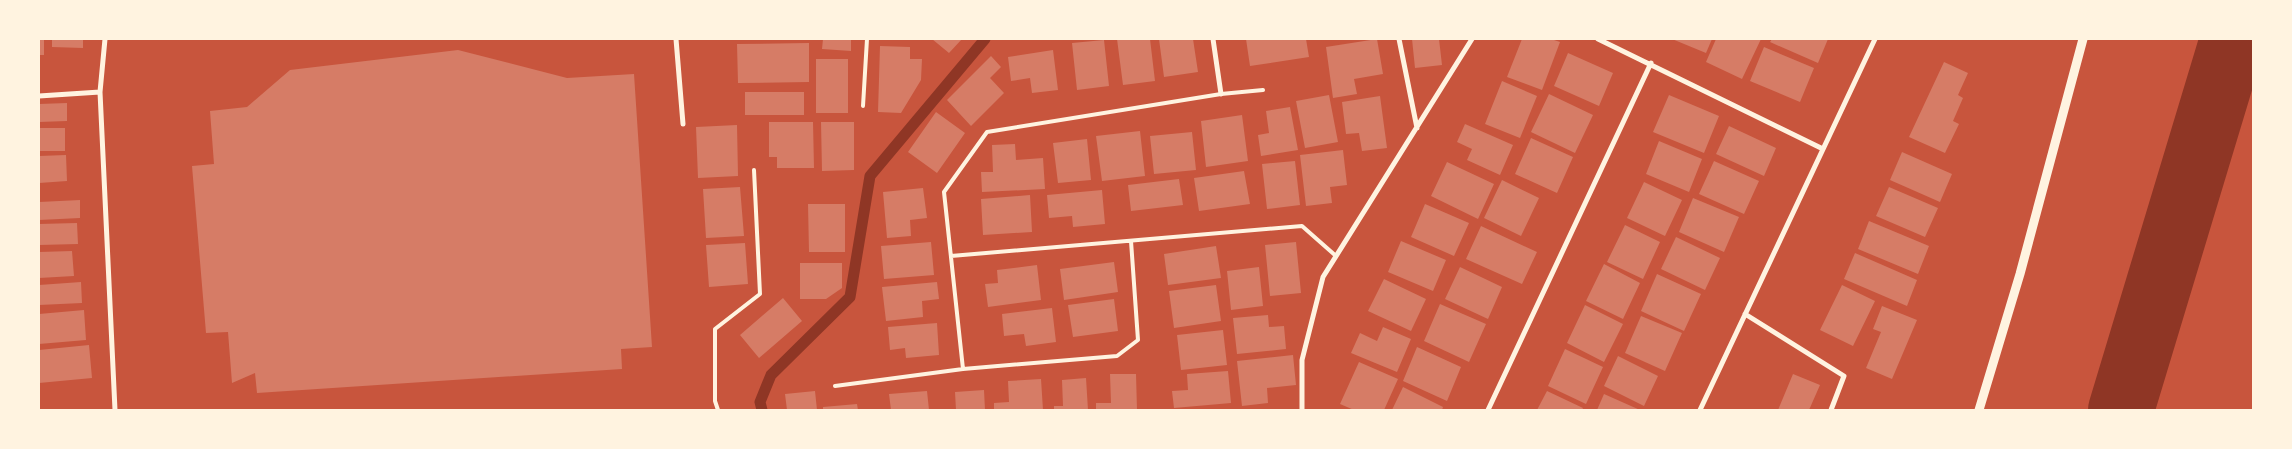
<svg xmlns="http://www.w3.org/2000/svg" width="2292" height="449" viewBox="0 0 2292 449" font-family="'IBM Plex Serif',serif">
	<rect width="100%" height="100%" fill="#c8553d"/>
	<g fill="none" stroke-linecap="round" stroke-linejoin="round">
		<path stroke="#8f3625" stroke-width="11" d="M762,410L760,402L771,375L850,297L870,176L985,39"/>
		<path stroke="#8f3625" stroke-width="66" d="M2121,410L2233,39"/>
	</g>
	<path fill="#d67c66" d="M39,39H44V55H39Z
		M52,39H83V48L52,47Z
		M823,39H851V51L822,49Z
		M932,39H962L949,53Z
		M1117,39H1150L1155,81L1123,85Z
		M1159,39H1193L1198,72L1164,77Z
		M1246,39H1306L1309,57L1250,66Z
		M1377,39L1383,74L1354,79L1357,94L1333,98L1326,47Z
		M1412,39H1439L1442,65L1415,68Z
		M1522,39H1551L1560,42L1542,90L1507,77Z
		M1672,39H1712L1706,53Z
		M1716,39H1761L1742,79L1706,62Z
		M1772,39H1828L1818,63L1770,42Z
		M1104,40L1109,86L1077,90L1072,43Z
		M809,43V82L738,83L737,44Z
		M880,46L910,47V59H922L921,80L901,113L878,112Z
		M1764,47L1814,68L1800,102L1750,81Z
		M458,50L567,78L634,74L652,347L621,349L622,369L257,393L255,373L232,383L228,332L206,333L192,166L214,164L210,111L247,107L290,70Z
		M1053,50L1058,90L1032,93L1030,78L1011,81L1008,57Z
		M1568,53L1613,73L1599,106L1554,86Z
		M991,56L1001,67L990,78L1004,93L971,126L947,100Z
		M816,59H848V113H816Z
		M1944,62L1968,73L1958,95L1963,98L1953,121L1959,124L1945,153L1909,137Z
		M1502,81L1537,96L1520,138L1485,124Z
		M745,92H804V115H745Z
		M1549,94L1593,115L1575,153L1531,132Z
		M1329,95L1338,142L1305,148L1296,101Z
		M1669,95L1719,116L1704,153L1653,132Z
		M1380,96L1387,148L1362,151L1359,133L1346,134L1342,102Z
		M67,103V121L39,122V104Z
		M1290,107L1298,150L1261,156L1258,135L1269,133L1266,111Z
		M936,112L965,133L937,173L908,152Z
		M1242,115L1248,161L1206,167L1201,121Z
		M769,122H813L814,168H777V157H769Z
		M821,122H854V170L822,171Z
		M1465,124L1513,145L1500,175L1467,160L1472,149L1457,142Z
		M737,125L738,176L698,178L696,127Z
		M1729,126L1776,148L1764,176L1716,154Z
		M39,128H65V151H39Z
		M1140,131L1145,176L1102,181L1096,136Z
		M1192,132L1196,170L1154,174L1150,136Z
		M1531,138L1573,157L1557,193L1515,174Z
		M1087,139L1091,180L1058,183L1053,143Z
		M1659,141L1702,159L1689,192L1646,174Z
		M1015,144L1016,160L1043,158L1045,189L982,192L981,172H993L992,145Z
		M1343,150L1347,185L1330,187L1332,203L1306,206L1300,155Z
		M1902,152L1952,174L1940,202L1890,180Z
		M66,155L67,181L39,183V156Z
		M1295,161L1300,205L1267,209L1262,164Z
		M1714,161L1759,181L1744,214L1699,194Z
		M1447,162L1494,184L1478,219L1431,196Z
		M1244,171L1250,204L1199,211L1194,178Z
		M1179,179L1183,205L1131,211L1128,185Z
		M1502,180L1539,198L1521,236L1484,218Z
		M1644,182L1682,200L1665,236L1627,218Z
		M740,187L744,236L706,238L703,189Z
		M1889,187L1938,208L1925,237L1876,216Z
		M923,188L927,218L910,220L911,236L887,238L883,192Z
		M1102,190L1105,224L1073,227L1072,216L1049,218L1047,195Z
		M1030,195L1032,232L983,235L981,199Z
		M1693,198L1739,217L1724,252L1679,232Z
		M80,200V218L39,220V202Z
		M808,204H845V252H809Z
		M1425,204L1469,223L1454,256L1411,237Z
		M1869,221L1929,246L1918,274L1858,249Z
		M77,223L78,244L39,245V224Z
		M1625,225L1660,242L1643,279L1607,262Z
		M1481,226L1537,252L1522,284L1466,259Z
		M1676,237L1720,258L1705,290L1661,269Z
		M1401,241L1446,260L1433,291L1388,272Z
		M931,242L934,275L884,279L881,246Z
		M1296,242L1301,293L1270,296L1265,245Z
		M745,243L748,284L709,287L706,245Z
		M1216,246L1221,278L1168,285L1164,254Z
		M72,251L74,276L39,278V252Z
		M1855,253L1917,280L1907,306L1844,279Z
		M1114,262L1118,292L1064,300L1060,269Z
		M800,263H842V288L826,299H800Z
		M1604,264L1640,283L1623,319L1586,301Z
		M1037,265L1041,300L988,307L985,284L998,283L997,270Z
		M1259,267L1263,306L1231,310L1227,271Z
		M1460,267L1502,287L1488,319L1445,299Z
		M1657,274L1701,294L1684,331L1641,311Z
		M1384,279L1426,299L1411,331L1368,311Z
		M81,282L82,303L39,305V285Z
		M937,282L939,299L922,301L923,317L886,321L882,287Z
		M1216,285L1221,321L1174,328L1169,291Z
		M1842,285L1875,301L1853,346L1820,330Z
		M783,298L802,321L759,358L740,335Z
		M1114,299L1118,331L1073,337L1068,305Z
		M1440,304L1486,324L1469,362L1424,341Z
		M1585,305L1623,324L1604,362L1567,343Z
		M1882,306L1917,320L1892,379L1866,368L1881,332L1873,329Z
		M1052,308L1056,342L1026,346L1024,334L1004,336L1002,314Z
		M84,310L86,340L39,344V314Z
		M1268,315L1269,327L1284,326L1286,349L1237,354L1233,318Z
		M1641,316L1682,333L1665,371L1625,353Z
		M937,323L939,355L906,358L905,348L890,350L888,327Z
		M1383,327L1411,339L1397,372L1351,353L1360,333L1377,341Z
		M1223,330L1227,365L1181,370L1177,335Z
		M89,345L92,378L39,383V350Z
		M1417,347L1461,367L1447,401L1403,381Z
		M1565,349L1603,367L1586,404L1548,386Z
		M1293,355L1296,385L1267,388L1268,403L1242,406L1237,361Z
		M1618,356L1658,376L1644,406L1604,386Z
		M1359,362L1398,379L1384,410H1354L1340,404Z
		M1228,371L1231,403L1174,408L1172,391L1188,390L1187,374Z
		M1110,374H1136L1137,410H1096V403H1111Z
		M1793,374L1820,385L1809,410H1778Z
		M1086,378L1088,410H1054V406H1063L1062,380Z
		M1041,379L1043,410H994V403L1009,402L1008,381Z
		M1403,387L1443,407L1442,410H1392Z
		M984,390L985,410H956L955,392Z
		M815,391L817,410H787L785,394Z
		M927,391L929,410H891L889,394Z
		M1547,391L1583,408L1582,410H1537Z
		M1604,394L1640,410H1597Z
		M857,404L858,410H823V407Z"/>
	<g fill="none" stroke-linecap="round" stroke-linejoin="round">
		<path stroke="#fff3e0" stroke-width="4" d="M863,106L867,39
			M951,256L1302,226L1336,256
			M963,369L944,192L987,132L1221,94L1263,90
			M835,386L963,369L1117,356L1138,340L1131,241
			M718,410L715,401V329L760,294L754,170"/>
		<path stroke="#fff3e0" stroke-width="5" d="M105,39L100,92L115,410
			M676,39L683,124
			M1213,39L1221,94
			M1399,39L1417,128
			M1598,39L1821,148
			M39,96L100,92
			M1745,314L1844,376L1831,410
			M1302,410V360L1323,277L1472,39
			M1488,410L1651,63
			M1700,410L1875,39"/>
		<path stroke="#fff3e0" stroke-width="9" d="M1979,410L2020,274L2083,39"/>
	</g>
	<rect width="2292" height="449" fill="none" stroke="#fff3e0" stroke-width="80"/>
</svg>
